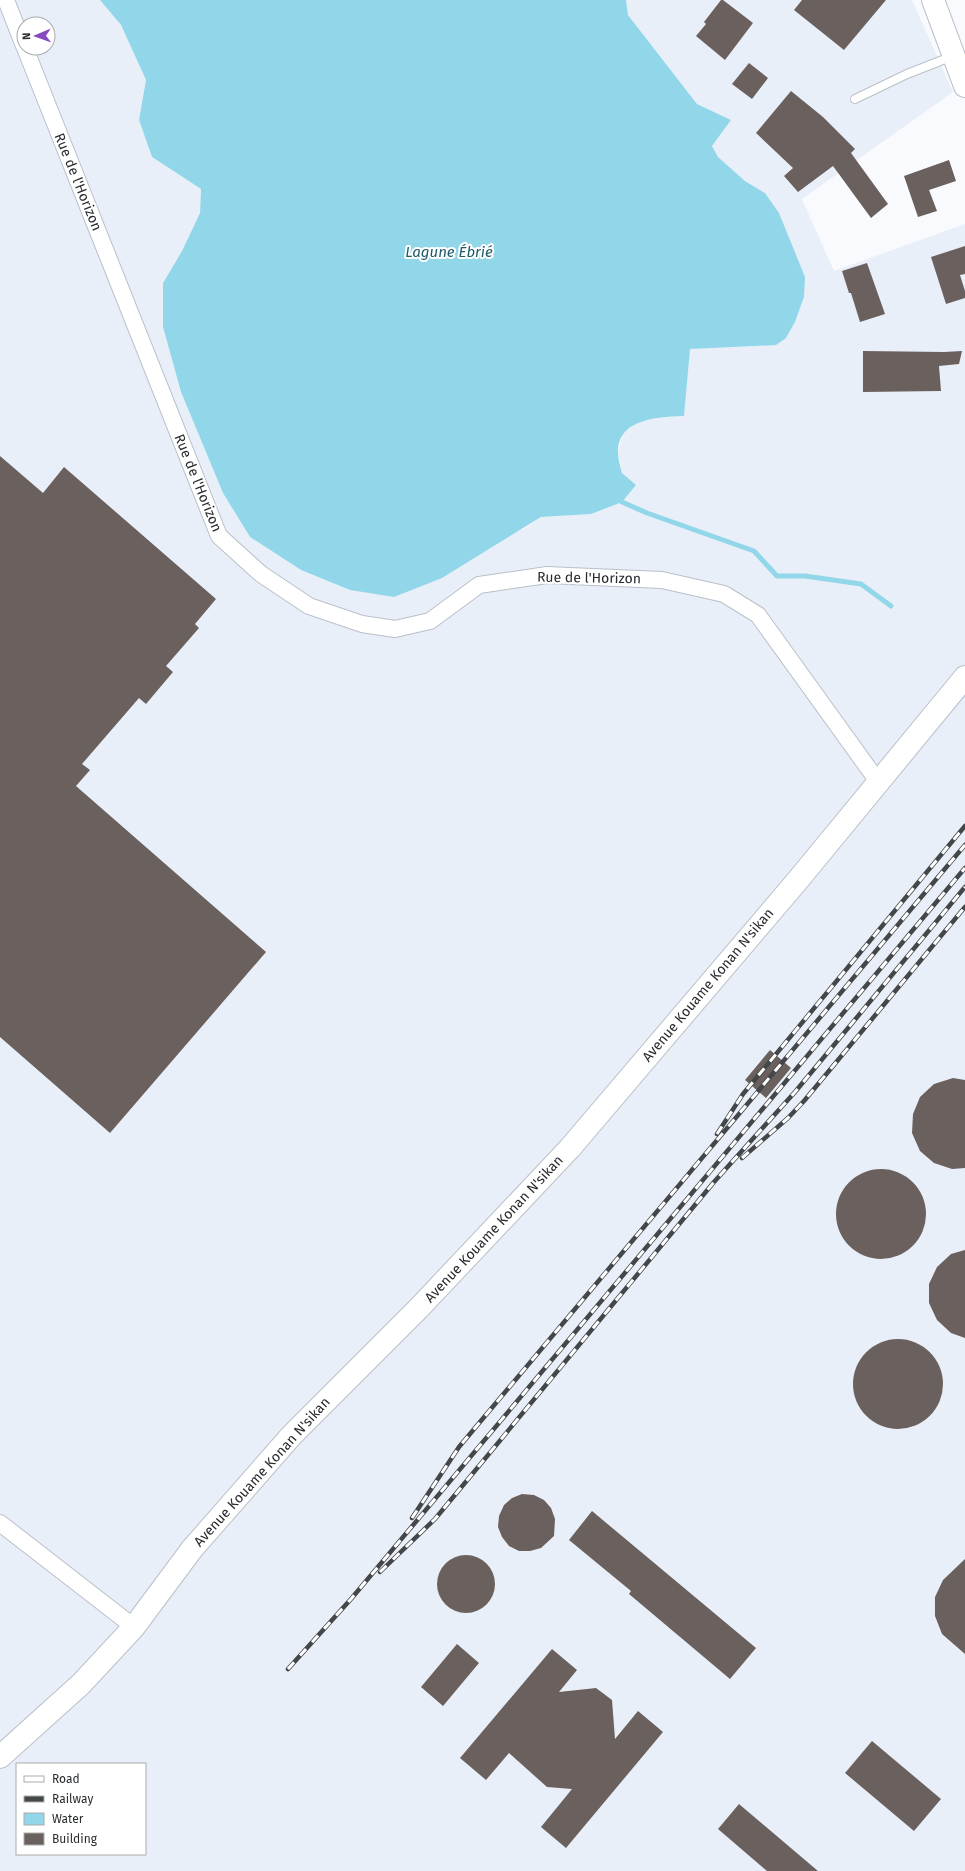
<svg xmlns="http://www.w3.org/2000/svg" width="965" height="1871" viewBox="0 0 965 1871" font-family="'Fira Sans',sans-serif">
	<rect width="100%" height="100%" fill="#f8fafd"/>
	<path fill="#e9eff8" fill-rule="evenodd" d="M0,0H100L121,25L146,80L139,120L152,157L201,189L200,213L182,251L163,283V327L181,392L223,493L250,537L301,570L350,590L524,529L541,517L591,514L622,473L618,451L623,434L639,421L663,417L684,416L689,349L719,347L786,338L795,322L804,297L765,193L745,181L718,157L712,146L731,120L697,104L628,15L626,0H912L953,92L802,199L834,271L965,224V1871H0ZM24,24H48V48H24ZM17,1764H145V1854H17Z"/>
	<path fill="#92d7e9" d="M100,0H626L628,15L697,104L731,120L712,146L718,157L745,181L765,193L779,213L805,277L804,297L795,322L786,338L776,345L690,349L684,416C660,417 618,418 618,452C618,458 620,466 622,473L636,485L622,502L591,514L541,517L442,578L394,597L350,590L301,570L250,537L223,493L181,392L163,327V283L182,251L200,213L201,189L152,157L139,120L146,80L121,25Z"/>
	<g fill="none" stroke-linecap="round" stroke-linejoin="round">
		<path stroke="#92d7e9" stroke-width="5" d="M618,498L622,502L647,513L754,551L777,576H805L861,584L891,606"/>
	</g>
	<path fill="#6a605e" d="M721,0H723L753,23L725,60L696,36L706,24L704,22Z
		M802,0H886L844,50L794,10Z
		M749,63L768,78L752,99L732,84Z
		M791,91L823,117L855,149L851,153L888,204L871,218L833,166L798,192L784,176L793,168L756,133Z
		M949,160L956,181L929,190L937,211L918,217L904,176Z
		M965,246V274L960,275L965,291V298L946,304L931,257Z
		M867,263L885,314L860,322L851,293H849L842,271Z
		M863,351L944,352L962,351L959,364L939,366L941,391L863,392Z
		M0,456L43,493L64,467L216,599L195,624L199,628L166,666L173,672L146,704L139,698L82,764L90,770L76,786L266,952L110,1133L0,1037Z
		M770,1050L791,1068L766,1098L745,1080Z
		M953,1078L965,1080V1168L952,1169L934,1163L920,1151L912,1133L913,1114L920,1097L934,1084Z
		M836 1214a45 45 0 1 1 90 0a45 45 0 1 1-90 0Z
		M965,1250V1338L951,1333L937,1320L929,1303V1284L937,1267L951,1254Z
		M853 1384a45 45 0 1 1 90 0a45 45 0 1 1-90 0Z
		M522,1494L534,1495L544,1500L551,1508L555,1519L554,1536L541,1548L530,1551H519L509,1546L502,1537L498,1527L499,1516L504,1505L512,1498Z
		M592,1511L756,1648L730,1679L629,1594L631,1591L569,1540Z
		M437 1584a29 29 0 1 1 58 0a29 29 0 1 1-58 0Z
		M965,1559V1654L942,1634L935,1616V1597L943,1580Z
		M457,1644L479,1663L443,1706L421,1687Z
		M552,1649L577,1670L559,1692L596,1688L612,1700L615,1739L638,1711L663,1732L566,1848L541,1827L572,1789L547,1787L509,1753L486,1780L460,1758Z
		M872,1741L941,1799L914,1831L845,1773Z
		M739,1804L818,1871H767L718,1829Z"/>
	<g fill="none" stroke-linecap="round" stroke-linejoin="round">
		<g stroke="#bac0c8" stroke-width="10">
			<path id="lane" d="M855,99L907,74L953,56"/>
		</g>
		<g stroke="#bac0c8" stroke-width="18">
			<path id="street" d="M6,0L24,46
				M25,48L219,536L261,574L309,606L362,624L395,629L430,621L479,585L547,575L662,580L724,594L758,615L879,783
				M0,1523L134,1627"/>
		</g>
		<g stroke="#bac0c8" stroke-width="24">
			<path id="secondary" d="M933,0L965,86
				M0,1757L81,1684L134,1627L192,1549L291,1436L418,1309L570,1148L798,880L965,677"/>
		</g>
		<use href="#lane" stroke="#fff" stroke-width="8"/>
		<use href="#street" stroke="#fff" stroke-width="16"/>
		<use href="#secondary" stroke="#fff" stroke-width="22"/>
		<g stroke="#44474a" stroke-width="4.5">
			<path id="rail" d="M717,1134L743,1094L965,826
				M742,1158L788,1118L804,1101L965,907
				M412,1518L459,1447L965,845
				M380,1572L435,1519L714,1182L795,1092L965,887
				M288,1669L351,1599L965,868"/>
		</g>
		<use href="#rail" stroke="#fff" stroke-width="3" stroke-dasharray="9" stroke-linecap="butt"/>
	</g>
	<g text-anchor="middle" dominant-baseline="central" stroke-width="4" stroke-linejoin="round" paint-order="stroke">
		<g font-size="14" fill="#292c2f" stroke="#fff">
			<text transform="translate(78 182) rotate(68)">Rue de l'Horizon</text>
			<text transform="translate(198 483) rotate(68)">Rue de l'Horizon</text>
			<text transform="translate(589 578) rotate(1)">Rue de l'Horizon</text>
			<text transform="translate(708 985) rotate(-50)">Avenue Kouame Konan N'sikan</text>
			<text transform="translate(494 1229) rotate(-47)">Avenue Kouame Konan N'sikan</text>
			<text transform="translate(262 1472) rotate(-48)">Avenue Kouame Konan N'sikan</text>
		</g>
		<g font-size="15" font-style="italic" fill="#215a67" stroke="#fff">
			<text x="449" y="252">Lagune Ébrié</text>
		</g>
	</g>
	<rect x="16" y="1763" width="130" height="92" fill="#ffffff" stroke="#a9abac"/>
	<rect x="24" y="1776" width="20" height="6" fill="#ffffff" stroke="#a9abac"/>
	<text x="52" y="1783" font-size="12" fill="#292c2f">Road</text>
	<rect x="24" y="1796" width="20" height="6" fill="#44474a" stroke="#a9abac"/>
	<text x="52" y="1803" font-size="12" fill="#292c2f">Railway</text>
	<rect x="24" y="1813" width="20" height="12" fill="#92d7e9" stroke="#a9abac"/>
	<text x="52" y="1823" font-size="12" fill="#292c2f">Water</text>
	<rect x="24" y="1833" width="20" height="12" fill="#6a605e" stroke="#a9abac"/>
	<text x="52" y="1843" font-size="12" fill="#292c2f">Building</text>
	<g transform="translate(36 36) rotate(268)"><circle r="19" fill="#ffffff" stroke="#a9abac"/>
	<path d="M0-3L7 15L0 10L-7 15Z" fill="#844ac1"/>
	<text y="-6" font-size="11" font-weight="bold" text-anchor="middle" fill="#292c2f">N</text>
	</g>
</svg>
